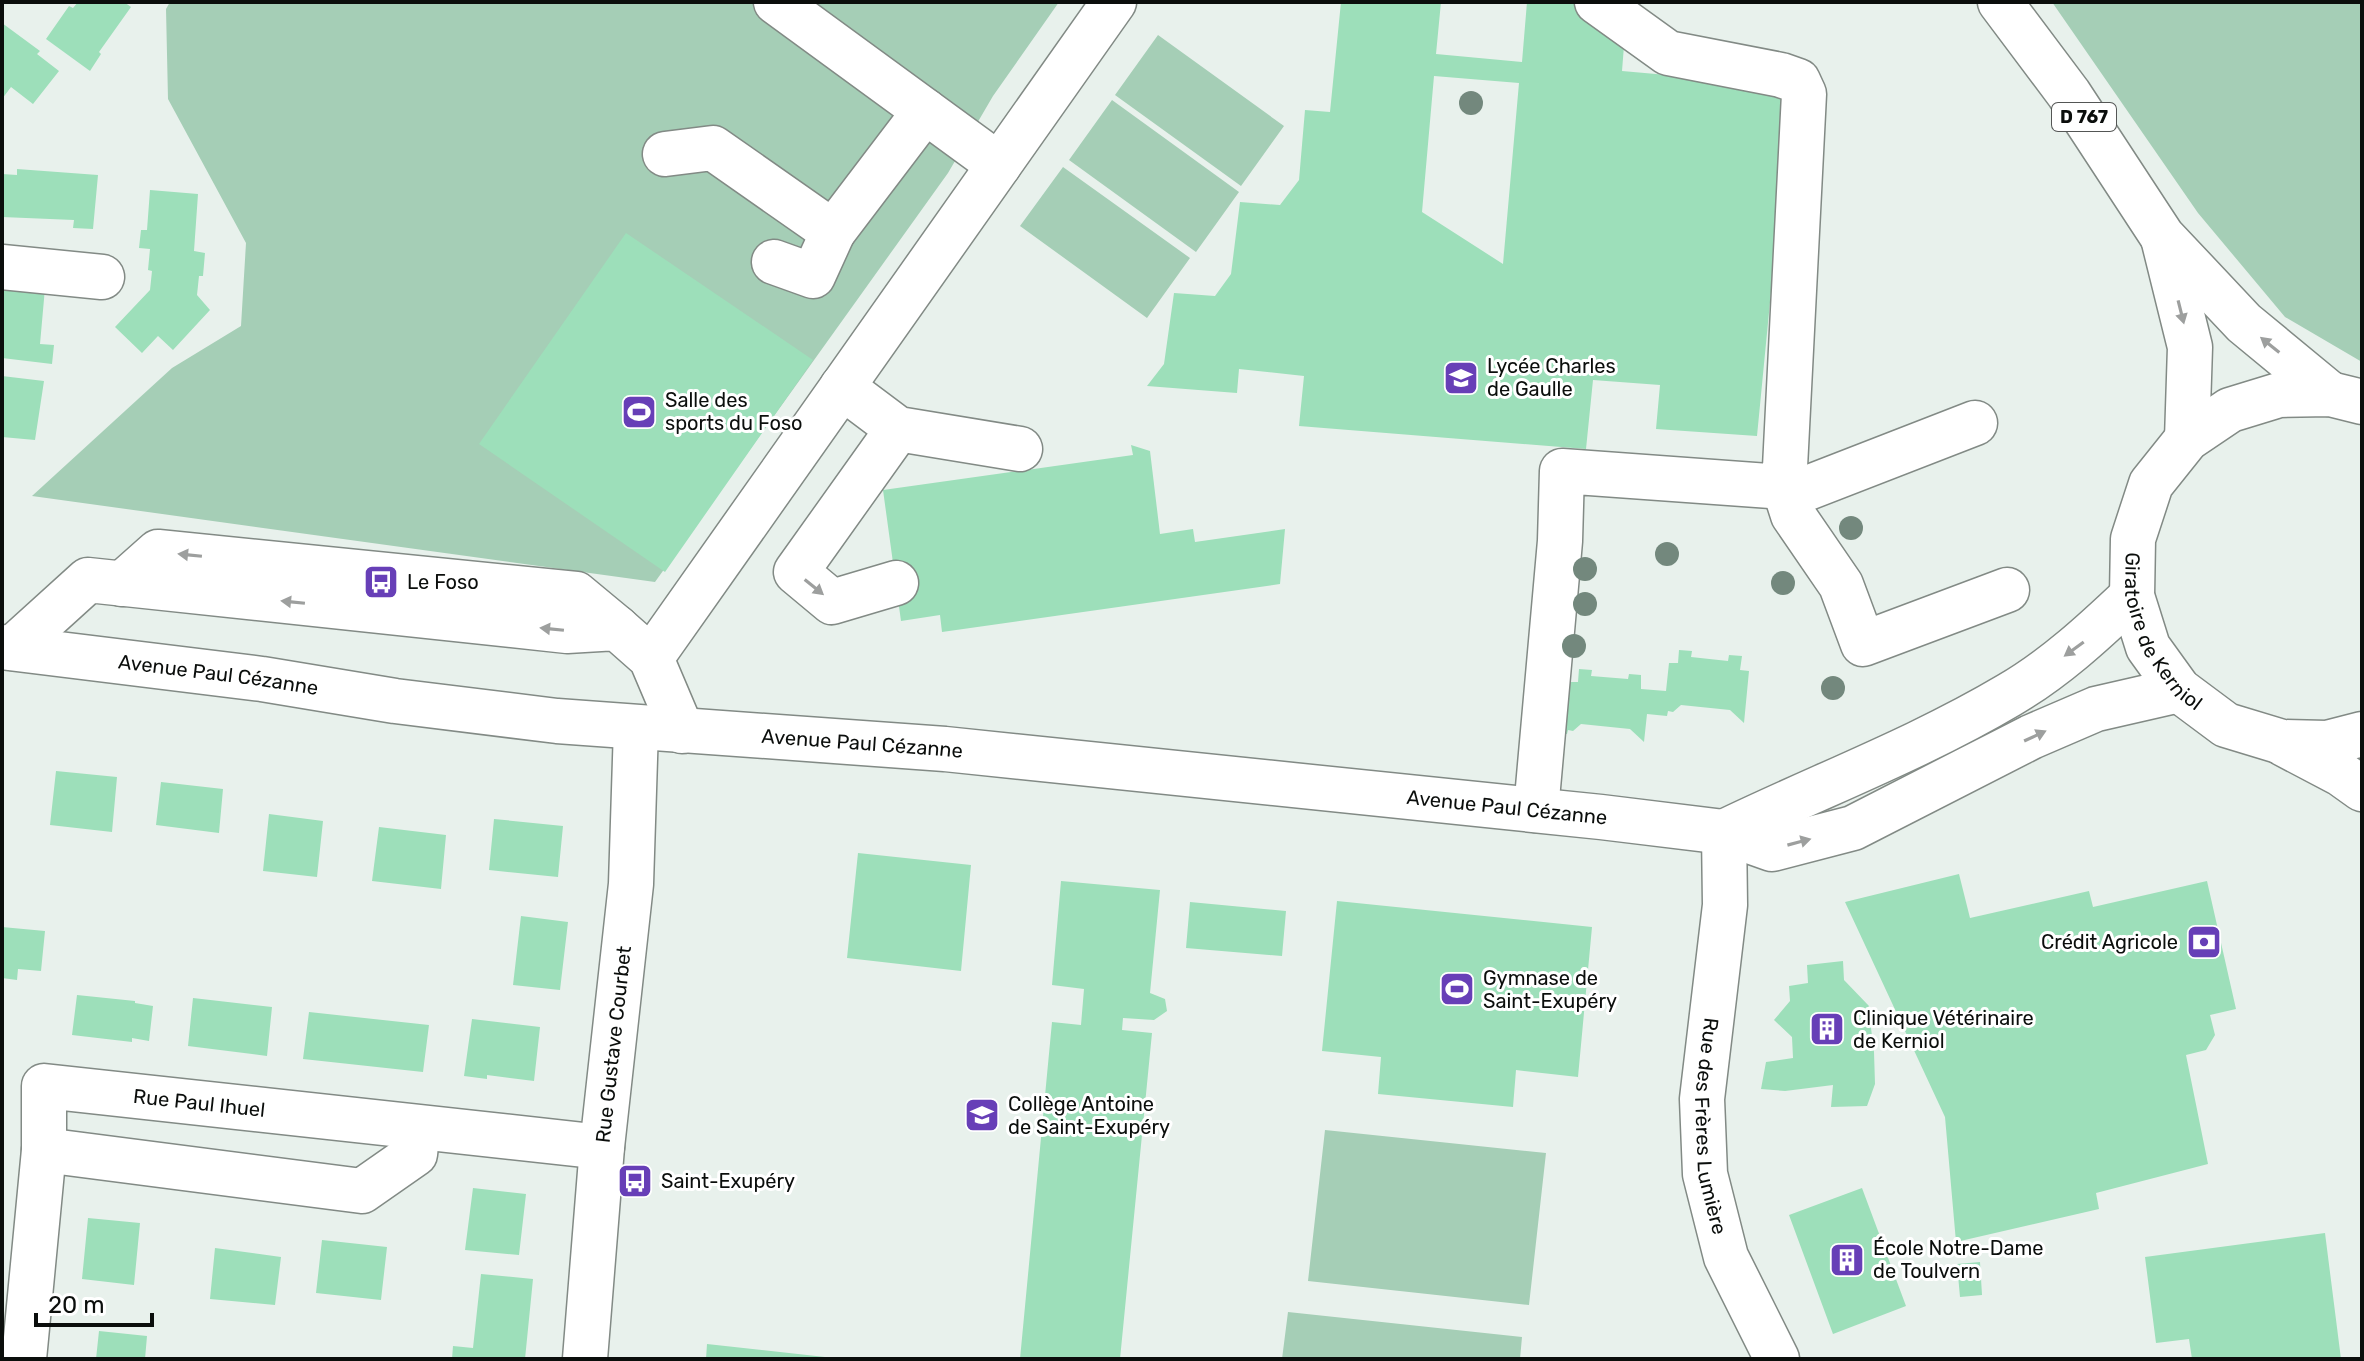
<svg xmlns="http://www.w3.org/2000/svg" width="2364" height="1361" viewBox="0 0 2364 1361" font-family="Rubik,sans-serif">
	<rect width="100%" height="100%" fill="#e8f1ec"/>
	<path fill="#a5ceb6" d="M170,2H1059L993,96L948,173L655,582L32,496L172,368L241,326L246,243L168,99L166,9Z
		M2052,2H2362V362L2285,317L2198,213Z
		M1158,35L1284,126L1241,186L1115,95Z
		M1112,100L1239,192L1196,252L1069,160Z
		M1063,167L1190,258L1147,318L1020,226Z
		M1325,1130L1546,1153L1529,1305L1308,1281Z
		M1288,1312L1522,1337L1520,1359H1282Z"/>
	<path fill="#9ddfba" fill-rule="evenodd" d="M78,2H124L131,7L99,52L101,54L90,71L46,39L69,6L73,8Z
		M1341,2H1441L1436,54L1522,62L1527,2H1579L1625,33L1622,71L1791,86L1757,436L1656,429L1660,385L1593,380L1586,449L1299,426L1304,376L1239,369L1237,393L1147,386L1164,364L1174,293L1215,296L1231,274L1240,202L1280,205L1299,180L1305,110L1330,112ZM1434,76L1519,83L1503,264L1422,212Z
		M2,23L40,51L37,54L59,71L33,104L11,87L2,99Z
		M17,169L98,175L93,229L73,228L74,220L2,217V174L17,175Z
		M150,190L198,194L194,251L205,253L203,276H199L197,295L210,310L173,350L158,336L142,353L115,327L150,290L152,271L148,270L150,249L139,248L141,230H147Z
		M626,233L813,360L665,572L479,444Z
		M2,284L45,288L40,344L54,345L52,364L2,358Z
		M2,376L44,381L35,440L2,437Z
		M1131,445L1150,451L1160,534L1193,529L1195,542L1285,529L1280,584L942,632L940,615L901,621L883,490L1133,455Z
		M1679,650L1692,651L1691,657L1728,661L1729,655L1742,656L1740,670L1749,671L1744,723L1730,710L1681,705L1673,712L1668,711L1667,716L1647,714L1644,742L1630,729L1581,724L1573,731L1568,730L1567,734H1564L1569,682H1578L1579,669L1592,670L1591,676L1628,679L1629,674L1641,675V689L1666,691L1669,663H1678Z
		M56,771L117,777L112,832L50,825Z
		M161,782L223,789L219,833L156,825Z
		M269,814L323,821L317,877L263,871Z
		M494,819L563,826L558,877L489,870Z
		M379,827L446,835L441,889L372,881Z
		M858,853L971,865L961,971L847,958Z
		M1959,874L1970,918L2089,891L2093,907L2207,881L2236,1009L2210,1015L2215,1035L2206,1050L2186,1055L2208,1164L2096,1193L2099,1209L1956,1242L1945,1117L1845,902Z
		M1061,881L1160,890L1150,993L1165,999L1167,1011L1154,1020L1123,1018L1122,1030L1152,1033L1120,1359H1020L1052,1022L1081,1025L1084,989L1052,985Z
		M1337,901L1592,927L1578,1077L1516,1070L1513,1107L1378,1094L1381,1057L1322,1051Z
		M1190,902L1286,911L1282,956L1186,948Z
		M521,916L568,922L560,990L513,985Z
		M2,927L45,931L41,971L18,969L17,980L2,978Z
		M1843,961L1844,980L1869,1006L1859,1018L1870,1020L1874,1052L1875,1084L1867,1106L1831,1107L1833,1085L1785,1091L1761,1089L1766,1062L1793,1058L1792,1037L1774,1020L1790,1001L1789,986L1808,983L1807,965Z
		M77,995L135,1001V1003L153,1006L149,1041L132,1038V1042L72,1035Z
		M193,998L272,1007L267,1056L188,1046Z
		M309,1012L429,1025L423,1072L303,1059Z
		M472,1019L540,1027L534,1081L487,1075V1079L464,1076Z
		M473,1188L526,1194L519,1255L465,1250Z
		M1862,1188L1906,1306L1833,1334L1789,1215Z
		M88,1218L140,1223L134,1285L82,1279Z
		M2325,1233L2341,1359H2192L2189,1339L2156,1343L2145,1257Z
		M322,1240L387,1247L381,1300L316,1293Z
		M215,1248L281,1257L275,1305L210,1299Z
		M1980,1262L1982,1295L1960,1297L1957,1264Z
		M481,1274L533,1279L525,1359H452L453,1346L473,1348Z
		M99,1331L147,1336L145,1359H96Z
		M707,1344L825,1357V1359H706Z"/>
	<g fill="none" stroke-linecap="round" stroke-linejoin="round">
		<g stroke="#828a85" stroke-width="47">
			<g id="minor">
				<path d="M776,2L999,165"/>
				<path d="M665,154L713,148L833,232L925,111"/>
				<path d="M774,262L813,276L833,232"/>
				<path d="M2,267L102,277"/>
				<path d="M842,387L898,429L1020,449"/>
				<path d="M1784,487L1793,515L1841,585L1863,644L2007,590"/>
				<path d="M1787,496L1975,423"/>
				<path d="M896,583L832,602L796,572L898,429"/>
				<path d="M122,584L158,552L576,594L617,628"/>
				<path id="s1" d="M2,647L262,679L395,701L557,721L945,749L1601,817L1724,832L1772,849L1853,828L2031,737L2096,709L2179,690"/>
				<path d="M13,648L88,580L567,631L617,628L651,658L682,731"/>
				<path d="M651,658L1114,2"/>
				<path d="M1536,810L1560,541L1562,471L1784,487L1804,94L1798,81L1781,75L1668,53L1597,2"/>
				<path id="s2" d="M1724,832L1725,905L1702,1099L1705,1174L1726,1257L1777,1359"/>
				<path d="M1724,832C1819,786 1918,749 2009,695C2054,669 2094,632 2132,596"/>
				<path d="M44,1150L362,1191L415,1154L418,1128"/>
				<path id="s3" d="M24,1359L44,1150V1086L602,1147"/>
				<path id="s4" d="M585,1359L602,1147L631,884L636,728"/>
			</g>
		</g>
		<g stroke="#828a85" stroke-width="47">
			<g id="major">
				<path d="M2000,2L2069,94L2162,236L2244,323L2330,394"/>
				<path d="M2163,238L2190,347L2187,439"/>
				<path id="s5" d="M2362,402L2330,394L2279,395L2230,410L2187,439L2151,484L2133,539L2132,596L2148,647L2179,690L2226,725L2282,742L2327,743L2362,734"/>
				<path d="M2284,744L2341,774L2362,789"/>
			</g>
		</g>
		<use href="#minor" stroke="#fff" stroke-width="44"/>
		<use href="#major" stroke="#fff" stroke-width="44"/>
	</g>
	<g fill="#73887d">
		<circle cx="1471" cy="103" r="12"/>
		<circle cx="1851" cy="528" r="12"/>
		<circle cx="1667" cy="554" r="12"/>
		<circle cx="1585" cy="569" r="12"/>
		<circle cx="1783" cy="583" r="12"/>
		<circle cx="1585" cy="604" r="12"/>
		<circle cx="1574" cy="646" r="12"/>
		<circle cx="1833" cy="688" r="12"/>
	</g>
	<defs><path id="oneway-solid" d="M-6-.8H1V-3.2L6.5 0L1 3.2V.8H-6Z" transform="scale(2)"/></defs>
	<g fill="#9d9f9e">
		<use href="#oneway-solid" transform="translate(2181 312) rotate(76)"/>
		<use href="#oneway-solid" transform="translate(2270 345) rotate(-141)"/>
		<use href="#oneway-solid" transform="translate(190 555) rotate(-174)"/>
		<use href="#oneway-solid" transform="translate(814 587) rotate(39)"/>
		<use href="#oneway-solid" transform="translate(293 602) rotate(-174)"/>
		<use href="#oneway-solid" transform="translate(552 629) rotate(-174)"/>
		<use href="#oneway-solid" transform="translate(2074 649) rotate(144)"/>
		<use href="#oneway-solid" transform="translate(2035 736) rotate(-25)"/>
		<use href="#oneway-solid" transform="translate(1799 842) rotate(-15)"/>
	</g>
	<defs>
		<g id="school-square" transform="scale(1.8)"><rect x="-9" y="-9" width="18" height="18" rx="4" fill="#673fb7" stroke="#fff"/><path d="M0-5L7-2L0 1L-7-2ZM-4 1L0 2.5L4 1V4Q0 6-4 4Z" fill="#fff"/></g>
		<g id="stadium-square" transform="scale(1.8)"><rect x="-9" y="-9" width="18" height="18" rx="4" fill="#673fb7" stroke="#fff"/><path d="M0-5a6.5 5 0 1 0 0 10a6.5 5 0 1 0 0-10ZM-3.5-1.8h7v3.6h-7Z" fill="#fff"/></g>
		<g id="bus-square" transform="scale(1.8)"><rect x="-9" y="-9" width="18" height="18" rx="4" fill="#673fb7" stroke="#fff"/><path d="M-5-6H5V4H4V6H2V4H-2V6H-4V4H-5ZM-3.5-4V0h7V-4ZM-3.5 1.2v1.5H-2V1.2ZM2 1.2v1.5H3.5V1.2Z" fill="#fff"/></g>
		<g id="bank-square" transform="scale(1.8)"><rect x="-9" y="-9" width="18" height="18" rx="4" fill="#673fb7" stroke="#fff"/><path d="M-6-4H6V4H-6ZM0-2.3a2.3 2.3 0 1 0 0 4.6a2.3 2.3 0 1 0 0-4.6Z" fill="#fff"/></g>
		<g id="building-square" transform="scale(1.8)"><rect x="-9" y="-9" width="18" height="18" rx="4" fill="#673fb7" stroke="#fff"/><path d="M-4-6H4V6H1V3H-1V6H-4ZM-2.5-4.3h1.7v1.8h-1.7ZM.8-4.3h1.7v1.8H.8ZM-2.5-1h1.7V.8h-1.7ZM.8-1h1.7V.8H.8Z" fill="#fff"/></g>
	</defs>
	<g fill-rule="evenodd">
		<use href="#school-square" x="1461" y="378"/>
		<use href="#stadium-square" x="639" y="412"/>
		<use href="#bus-square" x="381" y="582"/>
		<use href="#bank-square" x="2204" y="942"/>
		<use href="#stadium-square" x="1457" y="989"/>
		<use href="#building-square" x="1827" y="1029"/>
		<use href="#school-square" x="982" y="1115"/>
		<use href="#bus-square" x="635" y="1181"/>
		<use href="#building-square" x="1847" y="1260"/>
	</g>
	<g text-anchor="middle" dominant-baseline="central" stroke-width="6" stroke-linejoin="round" paint-order="stroke">
		<rect fill="#fff" stroke="#545655" stroke-width="2" x="2052" y="103" width="64" height="28" rx="6"/>
		<g font-size="18" font-weight="bold" fill="#0b0e0c">
			<text x="2084" y="117">D 767</text>
		</g>
		<g font-size="20" fill="#0b0e0c" stroke="#fff" text-anchor="start">
			<text x="1487" y="366">Lycée Charles<tspan x="1487" dy="23">de Gaulle</tspan></text>
			<text x="665" y="400">Salle des<tspan x="665" dy="23">sports du Foso</tspan></text>
			<text x="407" y="582">Le Foso</text>
			<text x="2178" y="942" text-anchor="end">Crédit Agricole</text>
			<text x="1483" y="978">Gymnase de<tspan x="1483" dy="23">Saint-Exupéry</tspan></text>
			<text x="1853" y="1018">Clinique Vétérinaire<tspan x="1853" dy="23">de Kerniol</tspan></text>
			<text x="1008" y="1104">Collège Antoine<tspan x="1008" dy="23">de Saint-Exupéry</tspan></text>
			<text x="661" y="1181">Saint-Exupéry</text>
			<text x="1873" y="1248">École Notre-Dame<tspan x="1873" dy="23">de Toulvern</tspan></text>
		</g>
		<g font-size="20" fill="#0b0e0c" stroke="#fff">
			<text stroke="none"><textPath href="#s5" startOffset="404">Giratoire de Kerniol</textPath></text>
			<text stroke="none"><textPath href="#s1" startOffset="218">Avenue Paul Cézanne</textPath></text>
			<text stroke="none"><textPath href="#s1" startOffset="866">Avenue Paul Cézanne</textPath></text>
			<text stroke="none"><textPath href="#s1" startOffset="1514">Avenue Paul Cézanne</textPath></text>
			<text stroke="none"><textPath href="#s4" startOffset="316">Rue Gustave Courbet</textPath></text>
			<text stroke="none"><textPath href="#s3" startOffset="430">Rue Paul Ihuel</textPath></text>
			<text stroke="none"><textPath href="#s2" startOffset="296">Rue des Frères Lumière</textPath></text>
		</g>
	</g>
	<rect width="2364" height="1361" fill="none" stroke="#0b0e0c" stroke-width="8"/>
	<path d="M36 1313v12h116v-12" fill="none" stroke="#0b0e0c" stroke-width="4"/>
	<text x="48" y="1313" font-size="24" fill="#0b0e0c" stroke="#ffffff" stroke-width="6" paint-order="stroke">20 m</text>
</svg>
